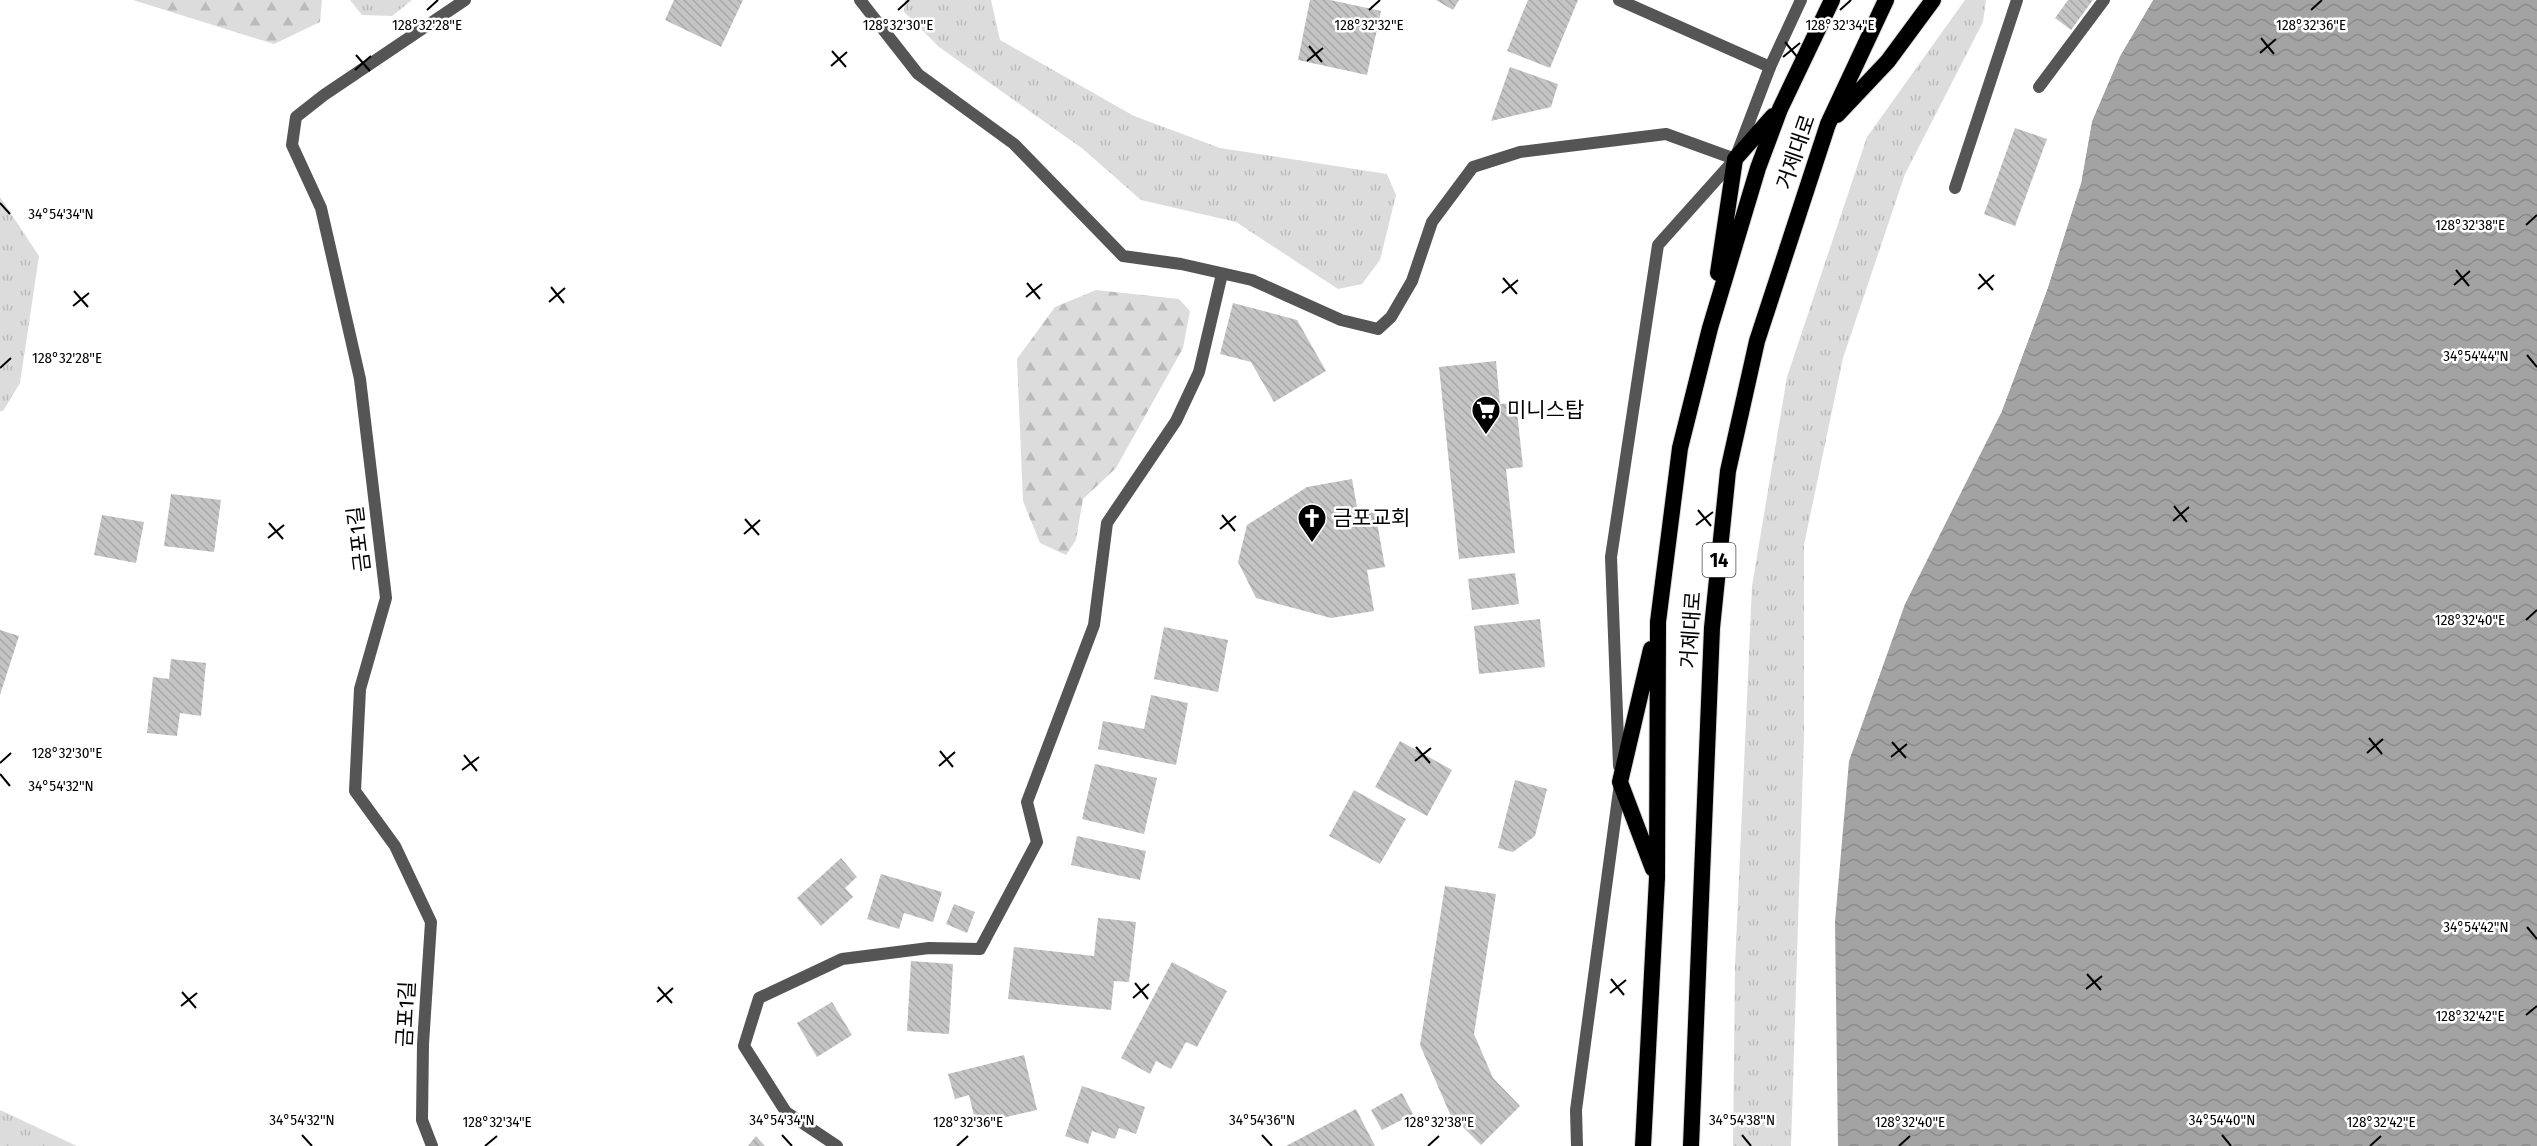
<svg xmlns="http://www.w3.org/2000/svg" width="2537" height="1146" viewBox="0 0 2537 1146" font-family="'Fira Sans Condensed','Noto Sans KR',sans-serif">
	<defs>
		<pattern id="grass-tufts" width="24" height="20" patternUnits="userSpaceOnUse" patternTransform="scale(1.5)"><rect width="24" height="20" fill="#dcdcdc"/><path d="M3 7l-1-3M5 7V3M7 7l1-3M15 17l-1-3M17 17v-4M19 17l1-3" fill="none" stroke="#bbb"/></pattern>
		<pattern id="forest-firs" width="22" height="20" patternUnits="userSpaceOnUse" patternTransform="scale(1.5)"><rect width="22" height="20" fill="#dcdcdc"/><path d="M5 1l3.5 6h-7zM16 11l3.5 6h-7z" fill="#bbb"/></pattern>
		<pattern id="water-waves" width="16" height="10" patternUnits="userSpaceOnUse" patternTransform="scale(1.5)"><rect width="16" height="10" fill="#a3a3a3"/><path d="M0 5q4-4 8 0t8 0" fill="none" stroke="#8b8b8b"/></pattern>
		<pattern id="building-back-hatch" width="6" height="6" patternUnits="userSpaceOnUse" patternTransform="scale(1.5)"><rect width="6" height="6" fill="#c4c4c4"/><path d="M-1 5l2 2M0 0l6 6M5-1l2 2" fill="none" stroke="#a7a7a7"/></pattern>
	</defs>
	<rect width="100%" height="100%" fill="#fff"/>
	<path fill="url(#grass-tufts)" d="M350,0H412L392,16L362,15Z
		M905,0H991L1000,40L1134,116L1220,148L1387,174L1396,195L1380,260L1362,284L1338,289L1236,222L1141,200L1083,149L939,47L904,12Z
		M1965,0H1986L1983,22L1905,174L1843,358L1804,545V735L1791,1146H1733L1735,967L1752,586L1787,377L1867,137Z
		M0,197L39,256L20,383L3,411H0Z
		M0,1110L77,1146H0Z"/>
	<path fill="url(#forest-firs)" d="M133,0H322L320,22L274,44Z
		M1096,290L1179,299L1190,311L1183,348L1116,468L1083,499L1076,540L1066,555L1040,543L1023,501L1017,359L1055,307Z"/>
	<path fill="url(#water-waves)" d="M2153,0H2537V1146H1838L1835,922L1849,761L1905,604L2001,413L2047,290L2081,183L2092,121L2120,56Z"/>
	<path fill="#fff" d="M2149,0H2153L2120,56L2092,121L2081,183L2047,290L2001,413L1998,412L2044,289L2078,182L2089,121L2117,54Z"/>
	<path fill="url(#building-back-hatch)" d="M674,0H743L721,47L665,20Z
		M1310,0H1330L1381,11L1367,75L1298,60Z
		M1436,0H1459L1453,10Z
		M1528,0H1578L1550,68L1507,51Z
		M2068,0H2093L2071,30L2055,18Z
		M1510,67L1558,84L1551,107L1491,121Z
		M2015,128L2047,139L2015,226L1984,214Z
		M1233,303L1297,320L1326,371L1274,402L1251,362L1220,354Z
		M1496,361L1500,404L1516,403L1523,467L1506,469L1515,553L1459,559L1439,367Z
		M1352,479L1358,513L1375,511L1385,567L1367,570L1374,611L1331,618L1256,598L1238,562L1247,525L1307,487Z
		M171,494L221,500L214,552L164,546Z
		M102,515L144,522L136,563L94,555Z
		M1515,573L1519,604L1472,610L1468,579Z
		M1540,619L1545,667L1479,674L1474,626Z
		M1164,627L1228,640L1218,692L1154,679Z
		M0,630L19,636L0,695Z
		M171,659L206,663L201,716L180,713L177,736L147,733L153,677L169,679Z
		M1151,695L1188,703L1176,765L1098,749L1103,721L1144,729Z
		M1400,741L1452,770L1427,816L1375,787Z
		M1095,764L1157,778L1144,834L1082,819Z
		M1515,780L1547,789L1535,836L1513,852L1498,848Z
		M1354,790L1406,819L1380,864L1329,836Z
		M1077,836L1146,851L1140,880L1071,865Z
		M841,858L857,877L845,888L853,897L821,926L797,898Z
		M881,874L942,892L933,922L904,913L899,929L867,919Z
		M1445,886L1496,894L1474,1034L1493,1078L1520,1106L1481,1145L1450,1114L1420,1045Z
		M954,904L975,912L967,933L946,924Z
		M1098,918L1136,922L1129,982L1114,981L1111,1010L1008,999L1014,947L1094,956Z
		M911,961L953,964L949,1034L907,1031Z
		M1172,962L1227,991L1197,1047L1186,1042L1171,1069L1156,1061L1150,1074L1121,1058Z
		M832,1002L852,1035L817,1057L797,1023Z
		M1024,1055L1037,1110L976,1124L969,1095L955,1099L948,1074Z
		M1082,1086L1145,1107L1136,1134L1119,1128L1115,1139L1092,1131L1088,1144L1065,1136Z
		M1402,1093L1413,1114L1382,1130L1371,1110Z
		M1356,1109L1375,1146H1286Z
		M756,1136L765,1146H748Z"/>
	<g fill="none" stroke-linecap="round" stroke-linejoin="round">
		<g stroke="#dbdbdb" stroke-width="18">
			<path id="trunk" d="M1837,115L1888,61L1933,0
				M1718,273L1735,159L1773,116
				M1651,649L1620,782L1653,869
				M1643,1146L1657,878L1658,622L1680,448L1710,328L1758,168L1780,109L1832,0
				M1691,1146L1712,628L1728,471L1757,341L1828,124L1886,0"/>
		</g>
		<path stroke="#555" stroke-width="12" d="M860,0L918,74L1014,144L1123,256L1181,264L1252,280L1341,320L1378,329L1391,317L1412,281L1432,222L1473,167L1520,152L1666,134L1735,159
			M1619,0L1770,67
			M2039,87L2104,0
			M1955,188L2017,0
			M432,1146L422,1120L423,1044L431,922L395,846L355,791L360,689L386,598L360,379L321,208L292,145L296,117L324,95L465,0
			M837,1146L786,1112L744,1046L759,998L842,959L929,948L980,949L1037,842L1027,802L1094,625L1107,523L1176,421L1199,372L1222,274"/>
		<path stroke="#555" stroke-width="12" d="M1619,766L1611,557L1658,245L1735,159L1770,67L1801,0
			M1577,1146L1576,1110L1620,783"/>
		<use href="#trunk" stroke="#000" stroke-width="16"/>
	</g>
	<path fill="none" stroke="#000" stroke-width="2" d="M427,10L438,0M898,10L909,0M1369,10L1380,0M1840,10L1851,0M2311,10L2322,0M2261,38L2274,54M1785,42L1798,58M1309,46L1322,62M832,51L846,67M2260,53L2276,39M356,55L370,71M1783,57L1800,43M1307,61L1323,48M831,66L847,52M355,70L371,56M0,203L10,214M2526,225L2537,215M2456,270L2469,286M1979,274L1993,290M1503,278L1517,294M1027,283L1040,299M2454,285L2470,271M551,287L564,303M1978,289L1994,275M74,291L88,307M1502,293L1518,280M1026,297L1042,284M549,302L565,288M73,306L89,293M2527,355L2537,367M0,368L11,358M2174,506L2187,522M1698,510L1711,526M1222,515L1235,531M745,519L759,535M2173,521L2189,507M269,523L283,539M1696,525L1713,512M1220,529L1236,516M744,534L760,520M268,538L284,525M2526,620L2537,610M2369,738L2382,754M1892,742L1906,758M1416,747L1430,763M940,751L953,767M2367,753L2383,739M464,755L477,771M1891,757L1907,744M1415,761L1431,748M0,763L11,753M939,766L955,752M462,770L479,757M0,774L10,786M2527,927L2537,939M2087,974L2101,990M1611,979L1624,995M1135,983L1148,999M658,987L672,1003M2086,989L2102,976M182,992L196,1008M1610,993L1626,980M1133,998L1149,984M657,1002L673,988M181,1006L197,993M2526,1015L2537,1006M302,1135L312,1146M782,1135L792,1146M1262,1135L1272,1146M1742,1135L1751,1146M2222,1135L2231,1146M485,1146L497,1136M957,1146L968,1136M1428,1146L1439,1136M1899,1146L1910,1136M2370,1146L2381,1136"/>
	<defs>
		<g id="supermarket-pin" transform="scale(1.5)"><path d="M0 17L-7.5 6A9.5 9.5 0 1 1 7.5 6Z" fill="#000" stroke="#fff"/><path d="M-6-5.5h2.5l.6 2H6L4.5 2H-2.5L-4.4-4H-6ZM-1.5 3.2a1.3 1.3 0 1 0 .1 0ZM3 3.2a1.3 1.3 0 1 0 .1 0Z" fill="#fff"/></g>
		<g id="church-pin" transform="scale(1.5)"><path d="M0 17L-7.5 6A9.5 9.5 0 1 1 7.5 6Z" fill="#000" stroke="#fff"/><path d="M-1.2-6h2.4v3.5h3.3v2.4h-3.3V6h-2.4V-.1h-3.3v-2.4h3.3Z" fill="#fff"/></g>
	</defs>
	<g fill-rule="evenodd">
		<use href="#supermarket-pin" x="1486" y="410"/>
		<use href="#church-pin" x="1312" y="518"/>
	</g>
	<g text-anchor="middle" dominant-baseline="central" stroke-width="5" stroke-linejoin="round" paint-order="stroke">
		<rect fill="#fff" stroke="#4c4c4c" stroke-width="1.5" x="1702.5" y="543" width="33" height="34" rx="4.5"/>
		<g font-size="20" font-weight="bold" fill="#000">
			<text x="1719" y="560">14</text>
		</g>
		<g font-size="21" fill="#000" stroke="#fff">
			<text transform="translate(1796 152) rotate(-71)">거제대로</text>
			<text transform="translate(359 539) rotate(-97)">금포1길</text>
			<text transform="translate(1691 630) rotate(-86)">거제대로</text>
			<text transform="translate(406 1014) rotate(-87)">금포1길</text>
		</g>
		<g font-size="21" fill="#000" stroke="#fff" text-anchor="start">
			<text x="1507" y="410">미니스탑</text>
			<text x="1333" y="518">금포교회</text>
		</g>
	</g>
	<g font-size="15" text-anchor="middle" fill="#000" stroke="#fff" stroke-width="5" stroke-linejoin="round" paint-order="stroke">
		<text x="427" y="30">128°32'28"E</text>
		<text x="898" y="30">128°32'30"E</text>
		<text x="1369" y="30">128°32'32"E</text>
		<text x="1840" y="30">128°32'34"E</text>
		<text x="2311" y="30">128°32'36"E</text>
		<text x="61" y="219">34°54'34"N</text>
		<text x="2470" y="230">128°32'38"E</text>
		<text x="2476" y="361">34°54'44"N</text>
		<text x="67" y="363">128°32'28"E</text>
		<text x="2470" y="625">128°32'40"E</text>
		<text x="67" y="758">128°32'30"E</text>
		<text x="61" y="791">34°54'32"N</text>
		<text x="2476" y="932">34°54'42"N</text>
		<text x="2470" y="1021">128°32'42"E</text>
		<text x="302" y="1125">34°54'32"N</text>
		<text x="782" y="1125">34°54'34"N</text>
		<text x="1262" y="1125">34°54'36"N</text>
		<text x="1742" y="1125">34°54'38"N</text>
		<text x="2222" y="1125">34°54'40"N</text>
		<text x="497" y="1127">128°32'34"E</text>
		<text x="968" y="1127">128°32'36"E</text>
		<text x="1439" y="1127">128°32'38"E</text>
		<text x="1910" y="1127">128°32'40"E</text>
		<text x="2381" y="1127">128°32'42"E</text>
	</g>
</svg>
